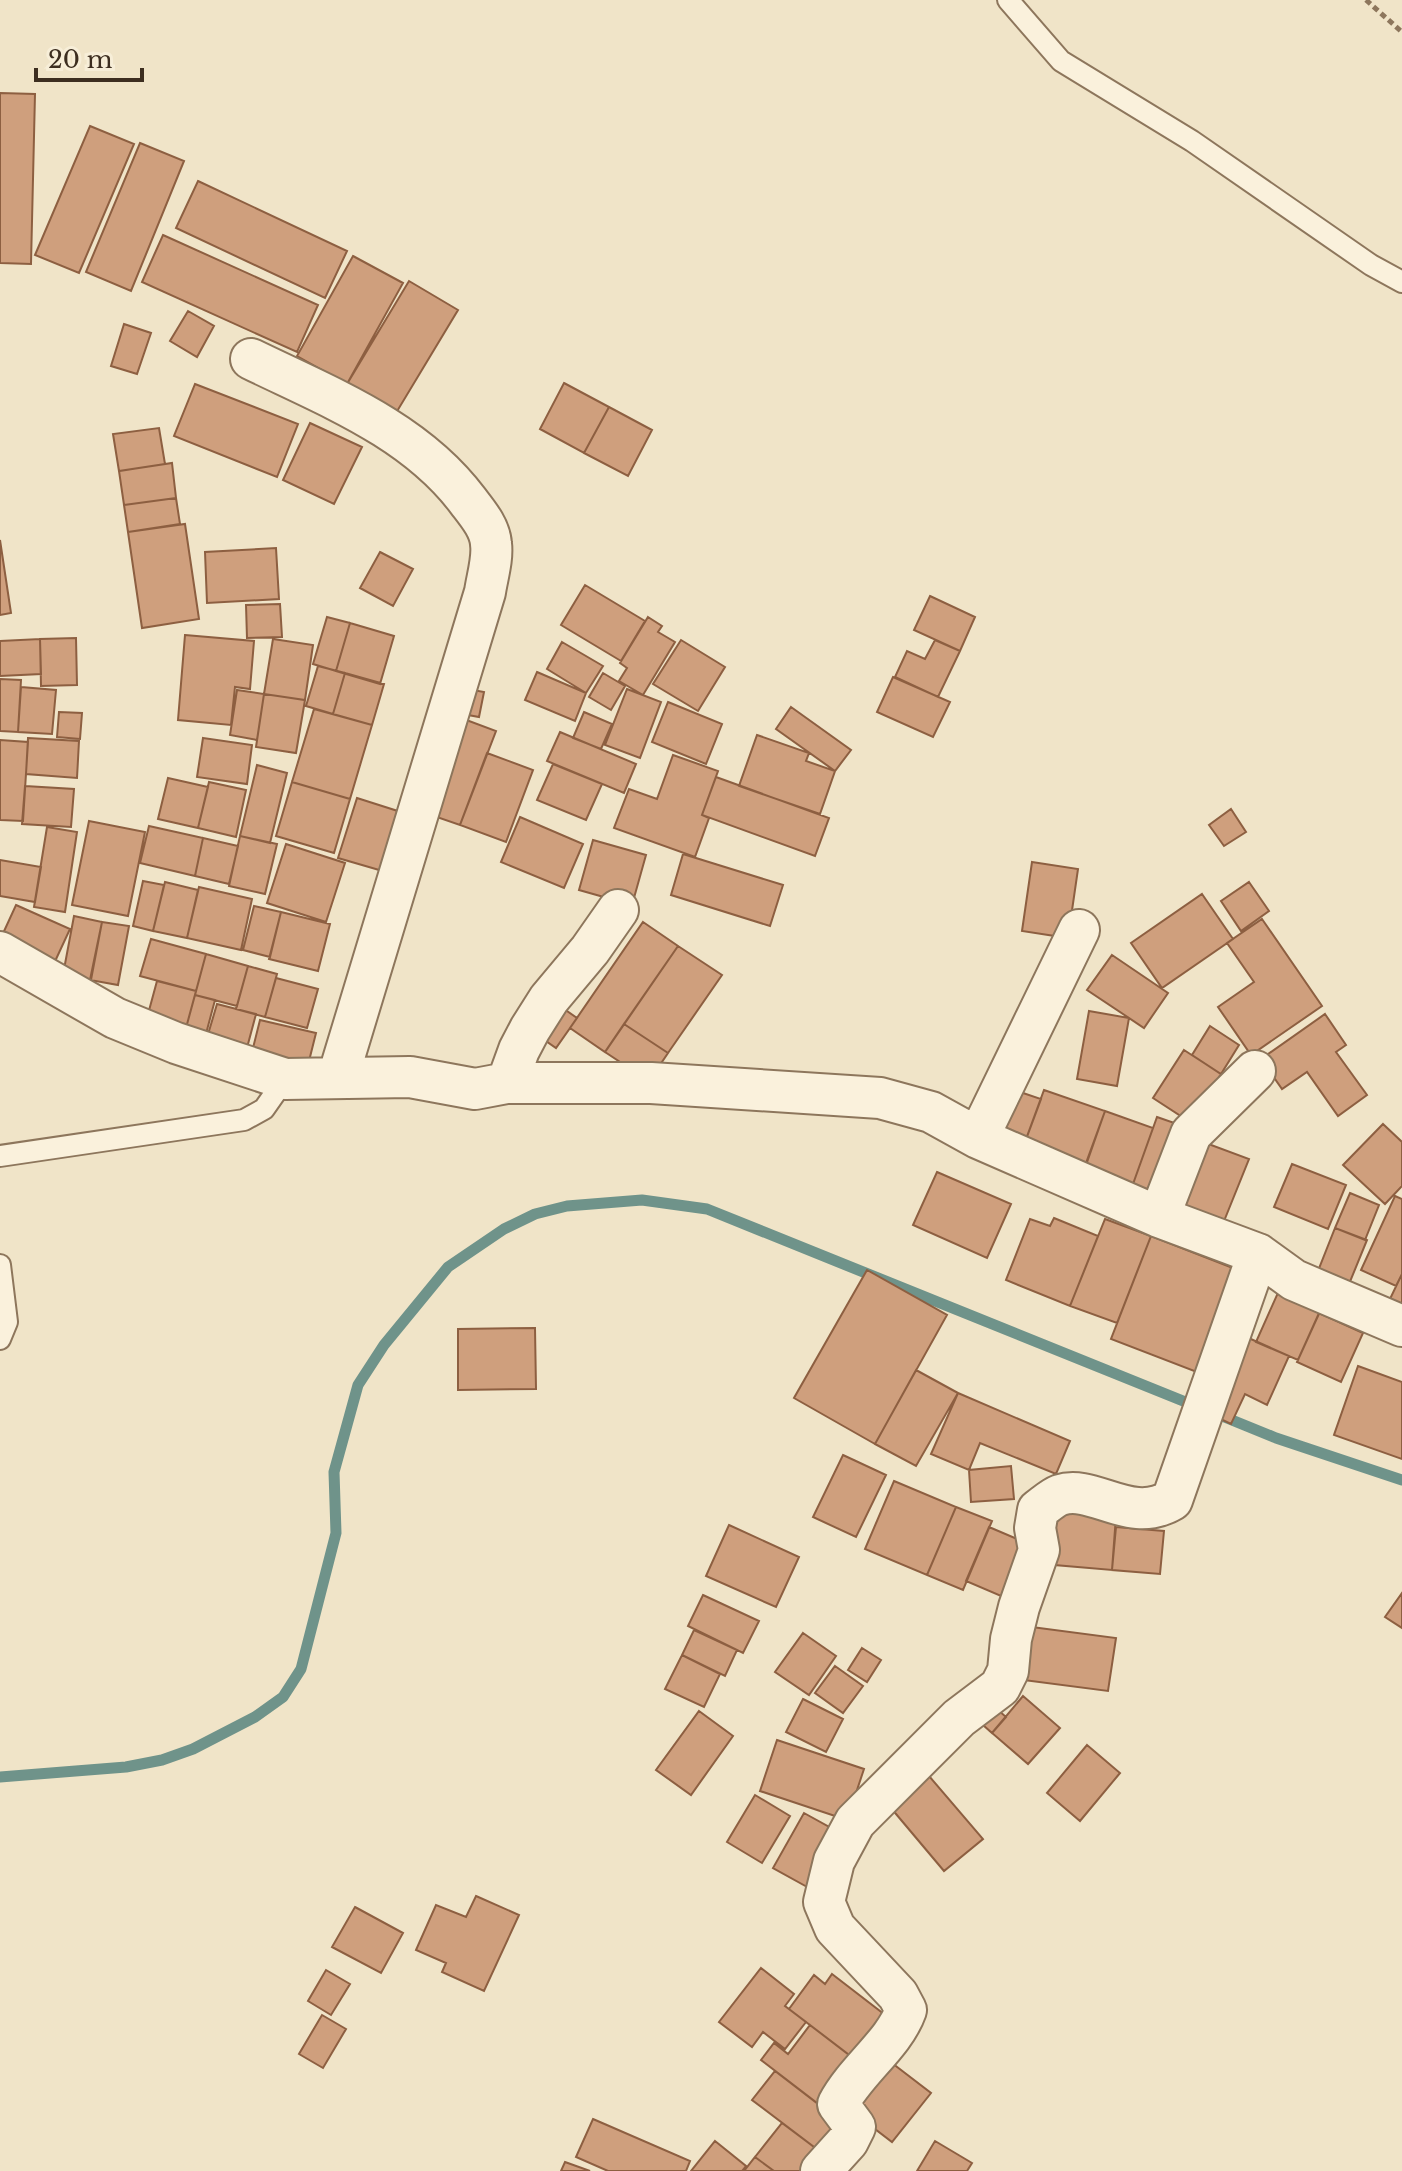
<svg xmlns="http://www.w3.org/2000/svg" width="1402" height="2171" viewBox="0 0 1402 2171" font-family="'Libre Baskerville',serif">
	<rect width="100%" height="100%" fill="#f0e4c8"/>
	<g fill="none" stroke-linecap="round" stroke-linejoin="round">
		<path stroke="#6f938a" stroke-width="11" d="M1222,1416L1276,1438L1402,1480
			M0,1777L126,1767L162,1760L193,1749L255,1717L283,1697L301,1669L336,1533L334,1472L358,1385L384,1345L448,1267L504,1229L535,1214L567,1206L642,1200L707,1209L1198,1407"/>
	</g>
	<path fill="#cf9f7d" stroke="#8d5f41" stroke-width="2" d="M0,93L35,94L31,264L0,263Z
		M90,126L134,144L79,273L35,255Z
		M140,143L184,161L131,291L86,272Z
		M198,181L347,251L325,298L176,228Z
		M163,235L318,305L297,352L142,282Z
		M353,256L403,283L347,384L297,356Z
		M409,281L458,310L396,413L347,384Z
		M188,311L214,326L197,357L170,341Z
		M124,324L151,333L137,374L111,366Z
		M564,383L609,407L584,453L540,429Z
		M195,384L298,424L277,477L174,436Z
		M609,407L652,430L628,476L584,453Z
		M310,423L362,447L334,504L283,480Z
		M159,428L165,464L119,471L113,434Z
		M172,463L176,498L124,505L119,471Z
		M176,498L180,524L128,532L124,505Z
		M185,524L199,619L142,628L128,532Z
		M0,540L11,613L0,615Z
		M276,548L279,599L207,603L205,552Z
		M380,552L413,569L393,606L360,588Z
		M585,585L645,621L621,661L561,625Z
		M930,596L975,617L960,651L914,630Z
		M280,604L282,637L247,638L246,605Z
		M327,617L350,623L336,671L313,664Z
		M648,617L662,626L658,632L675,642L643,695L619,681L627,668L620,663Z
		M350,623L394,636L380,684L336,671Z
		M185,635L254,641L250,689L235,687L231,725L178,720Z
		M76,638L77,685L41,686L40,639Z
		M40,639L41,674L0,676V641Z
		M273,639L313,645L305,700L264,694Z
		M681,640L725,667L698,711L653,684Z
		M935,640L960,651L938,697L895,677L907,651L925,659Z
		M562,642L603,666L586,693L547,669Z
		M318,666L345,673L333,714L306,706Z
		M537,672L586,693L575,721L525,700Z
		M345,673L384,684L372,725L333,714Z
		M603,673L625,686L611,710L589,697Z
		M893,677L950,702L933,737L877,712Z
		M0,679L21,680L18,732L0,731Z
		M21,687L56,690L52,734L18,732Z
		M462,688L484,692L479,717L457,713Z
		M627,689L661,702L640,758L605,745Z
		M237,690L264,694L257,740L230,735Z
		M264,694L305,700L296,753L256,747Z
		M668,702L722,724L706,764L652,742Z
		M791,707L851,750L835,771L776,729Z
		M314,709L372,725L350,799L292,782Z
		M59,712L82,713L80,739L57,737Z
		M584,712L612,724L601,749L573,738Z
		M461,718L496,731L460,825L425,813Z
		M560,732L636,764L624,793L547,761Z
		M757,735L809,753L806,761L835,771L820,814L739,786Z
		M28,738L79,741L77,778L26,774Z
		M203,738L252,745L247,784L197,777Z
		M0,740L28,742L23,821L0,820Z
		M487,753L533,770L506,842L460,825Z
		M673,755L718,771L702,815L709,818L695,857L614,828L629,789L657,799Z
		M553,764L602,784L586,820L537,800Z
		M257,765L287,773L270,843L240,836Z
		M716,777L829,818L815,856L702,815Z
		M168,778L208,787L198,828L158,819Z
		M209,782L246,790L236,837L198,828Z
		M292,782L350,799L334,853L276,836Z
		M25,786L74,789L71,827L22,824Z
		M357,798L404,813L386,872L338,858Z
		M1231,809L1246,832L1224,846L1209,825Z
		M520,817L583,844L564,888L501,862Z
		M89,821L145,832L128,916L72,905Z
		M149,826L203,838L195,876L140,863Z
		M47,827L77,832L65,912L34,907Z
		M240,836L277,844L265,894L229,886Z
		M203,838L238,846L229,884L195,876Z
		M593,840L646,855L632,905L579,890Z
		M286,844L345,863L326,922L267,903Z
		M683,854L783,885L770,926L671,895Z
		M0,860L41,867L35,902L0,896Z
		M1032,862L1078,869L1068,938L1022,931Z
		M143,881L164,885L153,931L133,926Z
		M165,882L198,890L187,938L153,931Z
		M1249,882L1269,911L1241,931L1221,901Z
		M199,887L252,899L241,950L187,938Z
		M1202,894L1233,939L1162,988L1131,943Z
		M16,905L70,929L51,970L0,940Z
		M254,906L281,912L270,957L243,950Z
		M281,912L330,924L318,971L269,959Z
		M74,916L102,922L90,985L62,980Z
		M1262,919L1322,1006L1251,1055L1218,1007L1254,982L1227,943Z
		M102,922L129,926L118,985L90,980Z
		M643,922L678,946L605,1052L570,1028Z
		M151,939L206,954L196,991L140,976Z
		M678,946L722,975L668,1053L624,1024Z
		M206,954L248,966L237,1006L195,995Z
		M1112,955L1168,993L1144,1028L1087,990Z
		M248,966L277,974L265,1017L236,1009Z
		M276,978L318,989L307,1028L265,1017Z
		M157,981L196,991L183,1039L144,1029Z
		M195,995L215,1000L203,1045L183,1039Z
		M217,1004L256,1014L244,1059L204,1048Z
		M557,1004L577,1018L556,1048L536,1034Z
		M1089,1011L1129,1018L1117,1086L1077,1079Z
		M1325,1014L1346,1045L1336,1052L1367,1095L1338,1116L1307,1072L1282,1089L1261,1059Z
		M260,1020L316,1033L306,1073L250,1060Z
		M624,1024L668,1053L649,1081L605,1052Z
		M1210,1026L1239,1045L1221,1074L1192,1055Z
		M1184,1050L1221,1074L1190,1122L1153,1098Z
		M1005,1087L1041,1099L1025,1142L990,1130Z
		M1044,1090L1105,1111L1086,1163L1025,1142Z
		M1105,1111L1153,1128L1133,1184L1085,1168Z
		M1157,1117L1186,1127L1158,1208L1128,1198Z
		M1383,1124L1402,1142V1186L1385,1204L1343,1165Z
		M1195,1139L1249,1159L1220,1231L1167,1210Z
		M1292,1164L1346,1185L1328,1229L1274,1207Z
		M937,1172L1011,1204L987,1258L913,1225Z
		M1350,1193L1379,1205L1365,1240L1335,1228Z
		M1395,1196L1402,1199V1274L1396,1286L1361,1270Z
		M1054,1218L1098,1236L1070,1306L1006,1280L1030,1219L1050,1226Z
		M1105,1219L1151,1236L1117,1323L1070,1306Z
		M1335,1228L1367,1240L1347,1289L1316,1276Z
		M1151,1236L1243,1272L1202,1374L1111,1339Z
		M867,1270L947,1315L875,1444L794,1398Z
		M1402,1274V1307L1389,1301Z
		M1281,1286L1323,1305L1298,1360L1256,1342Z
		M1319,1313L1363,1333L1341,1382L1297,1362Z
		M535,1328L536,1389L458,1390V1329Z
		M1244,1336L1289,1356L1267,1405L1245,1394L1231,1424L1208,1413Z
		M1358,1366L1402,1382V1459L1334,1435Z
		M916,1370L958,1393L916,1466L875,1444Z
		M958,1393L1070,1441L1056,1474L980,1443L969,1470L931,1454Z
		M843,1455L886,1475L856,1537L813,1517Z
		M1011,1466L1014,1499L971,1502L969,1470Z
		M894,1481L956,1507L927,1575L865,1549Z
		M956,1507L992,1521L963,1590L927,1575Z
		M1048,1510L1116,1516L1112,1570L1043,1564Z
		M729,1525L799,1557L776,1607L706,1576Z
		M989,1527L1031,1545L1008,1599L966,1581Z
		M1116,1527L1164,1531L1160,1574L1112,1570Z
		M1402,1593V1628L1385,1617Z
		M703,1595L759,1621L743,1653L688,1626Z
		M1024,1626L1116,1638L1108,1691L1016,1679Z
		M694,1630L737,1650L725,1676L682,1655Z
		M803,1633L836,1656L809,1695L775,1672Z
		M862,1648L881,1660L867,1682L848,1670Z
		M682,1655L720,1674L704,1707L665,1689Z
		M835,1666L863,1686L843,1713L815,1693Z
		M1023,1696L1060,1728L1028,1764L992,1733Z
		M803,1699L843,1719L826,1752L786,1732Z
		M988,1701L1006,1717L992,1733L974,1717Z
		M699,1711L733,1736L691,1795L656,1770Z
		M777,1740L864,1769L847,1820L760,1791Z
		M1087,1745L1120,1773L1080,1821L1047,1793Z
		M929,1776L983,1839L944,1871L891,1808Z
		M755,1795L790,1816L762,1863L727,1842Z
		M804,1813L840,1833L809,1888L773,1868Z
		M476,1896L519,1915L484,1991L442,1972L446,1963L416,1950L436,1905L466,1917Z
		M355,1907L403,1933L381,1973L332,1947Z
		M761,1968L794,1994L785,2006L806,2022L785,2049L763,2032L752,2047L719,2022Z
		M326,1970L350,1984L331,2015L308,2001Z
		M832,1974L889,2018L857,2061L789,2009L814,1975L825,1984Z
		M322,2015L346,2029L323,2068L299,2054Z
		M810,2025L857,2061L821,2106L761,2060L774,2043L788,2054Z
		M888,2060L931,2093L892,2142L849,2109Z
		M775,2071L844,2124L822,2153L752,2100Z
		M593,2119L690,2161L686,2171H608L576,2157Z
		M782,2123L822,2153L808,2171H774L755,2157Z
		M715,2141L746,2166L742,2171H691Z
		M935,2141L972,2163L967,2171H917Z
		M755,2157L774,2171H744Z
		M565,2162L590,2171H561Z"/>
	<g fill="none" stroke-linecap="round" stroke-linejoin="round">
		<g stroke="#8d765c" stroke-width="24">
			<path id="lane" d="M1008,0L1061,61L1192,141L1371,265L1402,282
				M0,1156L244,1120L264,1109L285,1079
				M0,1265L7,1322L0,1339"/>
		</g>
		<g stroke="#8d765c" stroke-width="44">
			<path id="street" d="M251,359C329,397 415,430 468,501C478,514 490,528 491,544C493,559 487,578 485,592L338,1077
				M0,952L115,1018L176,1043L285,1079L410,1077L475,1089L507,1083H651L880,1098L931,1112L978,1138L1159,1217L1258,1254L1294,1280L1402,1326
				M507,1083L519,1050L530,1029L549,999L590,950L618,910
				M978,1138L1079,930
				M1159,1217L1191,1134L1255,1071
				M821,2171L848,2141L855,2127L838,2104C856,2070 894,2044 906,2010L898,1995L835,1928L824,1902L834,1861L855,1822L959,1718L1000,1687L1008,1671L1011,1639L1019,1607L1039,1550L1035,1528L1038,1510C1045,1505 1052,1498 1060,1495C1094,1484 1130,1525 1172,1500L1258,1254"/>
		</g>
		<path stroke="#8d765c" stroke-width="5" stroke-dasharray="6 4" stroke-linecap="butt" d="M1366,0L1402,32"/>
		<use href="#lane" stroke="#faf1dc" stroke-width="20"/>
		<use href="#street" stroke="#faf1dc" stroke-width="40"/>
	</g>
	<path d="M36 68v12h106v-12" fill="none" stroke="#3d2e20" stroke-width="4"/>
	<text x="48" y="68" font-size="24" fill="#3d2e20" stroke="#f7eed8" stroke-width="6" paint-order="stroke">20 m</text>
</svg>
